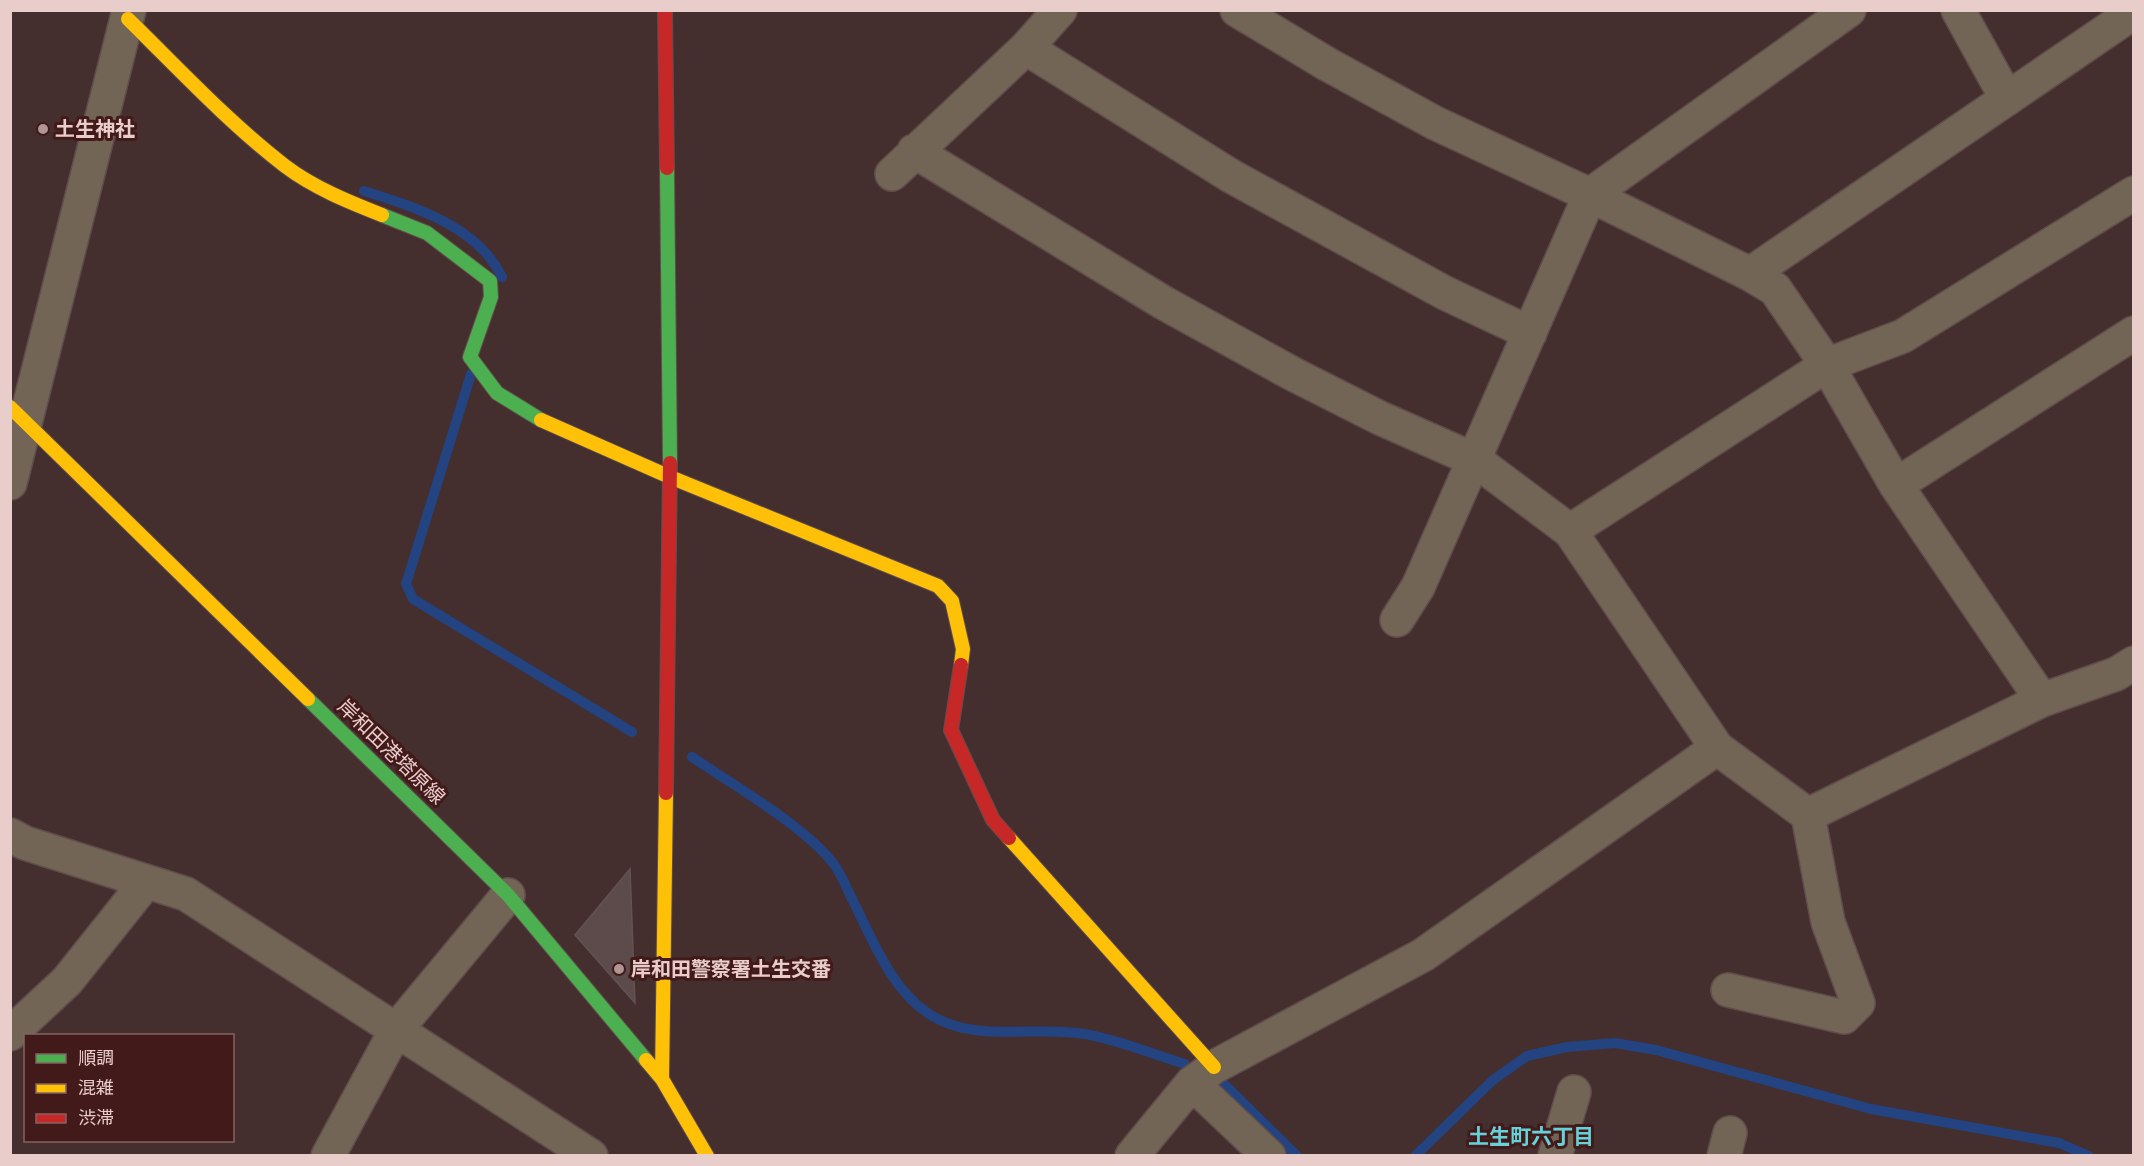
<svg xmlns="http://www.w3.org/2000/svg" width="2144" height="1166" viewBox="0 0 2144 1166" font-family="Karla,'Noto Sans JP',sans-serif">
	<rect width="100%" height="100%" fill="#442e2e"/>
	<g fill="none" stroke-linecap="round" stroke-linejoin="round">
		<path stroke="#244381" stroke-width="10" d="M364,191C415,207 477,226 502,277
			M471,374L406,584L413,599L632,732
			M692,757C733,785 803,825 833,863C840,872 845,884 850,895C871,935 889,988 929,1014C974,1044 1035,1025 1085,1034C1119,1040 1152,1054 1185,1064
			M1220,1080L1297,1156
			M1415,1156L1493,1080L1527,1056L1567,1047L1615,1043L1656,1050L1871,1109L2059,1143L2089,1156"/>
	</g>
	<path fill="#5d4a4b" stroke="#645253" stroke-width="1.5" d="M630,869L635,1003L575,935Z"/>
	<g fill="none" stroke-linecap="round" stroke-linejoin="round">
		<g stroke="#604c4c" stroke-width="36">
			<path id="street" d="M1237,10L1327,64L1435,123L1590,195L1750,274L1775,289L1827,365L1896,485L2042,700
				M1958,10L2007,99
				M1026,48L1231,176L1445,293L1530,333
				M914,151L1164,303L1293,374L1380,418L1475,460L1570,531L1717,748L1808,815L2042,700L2116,674L2134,663
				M892,174L1026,48L1060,10
				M1750,274L2134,12
				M10,483L129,10
				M1896,485L2134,333
				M1570,531L1827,365L1903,336L2134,193
				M1397,620L1418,587L1590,195L1849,10
				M10,835L25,843L186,894L591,1156
				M1728,990L1844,1017L1858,1003L1828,922L1808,815
				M10,1034L67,981L146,882
				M1192,1083L1214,1067L1423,955L1717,748
				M328,1156L396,1030L508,895
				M1132,1156L1192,1083L1269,1156
				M1555,1156L1574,1092
				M1724,1156L1730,1133"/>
		</g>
		<g stroke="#604c4c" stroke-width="16">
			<path id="fast" d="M667,168L670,463
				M382,215L427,233L490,281L491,297L470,357L497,393L541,420
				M308,699L508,895L646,1060"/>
		</g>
		<g stroke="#604c4c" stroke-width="16">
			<path id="slow" d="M128,19C179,69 228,122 285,166C314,188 349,202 382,215
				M10,407L308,699
				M541,420L670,477L938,586L952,601L963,649L961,665
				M1009,838L1214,1067
				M646,1060L662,1079L707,1156
				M662,1079L666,793"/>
		</g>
		<g stroke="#604c4c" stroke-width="16">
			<path id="jam" d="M665,10L667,168
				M961,665L951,730L993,820L1009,838
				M666,793L670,463"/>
		</g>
		<use href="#street" stroke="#726555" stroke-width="33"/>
		<use href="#fast" stroke="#4caf50" stroke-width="14"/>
		<use href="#slow" stroke="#ffc107" stroke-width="14"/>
		<use href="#jam" stroke="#c62828" stroke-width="14"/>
	</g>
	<g fill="#af9594" stroke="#431a1a" stroke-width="2">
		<circle cx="43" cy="129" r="6"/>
		<circle cx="619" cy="969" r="6"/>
	</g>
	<g text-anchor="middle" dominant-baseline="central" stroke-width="6" stroke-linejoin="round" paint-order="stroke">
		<g font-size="20" font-weight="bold" fill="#e9cdcb" stroke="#431a1a" text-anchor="start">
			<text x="55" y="129">土生神社</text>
			<text x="631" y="969">岸和田警察署土生交番</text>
		</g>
		<g font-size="20" fill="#e9cdcb" stroke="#431a1a">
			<text transform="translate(391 752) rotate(44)">岸和田港塔原線</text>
		</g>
		<g font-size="21" font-weight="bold" fill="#65d2d9" stroke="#431a1a">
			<text x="1531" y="1137">土生町六丁目</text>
		</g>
	</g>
	<rect width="2144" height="1166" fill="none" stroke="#e9cdcb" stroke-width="24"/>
	<rect x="24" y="1034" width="210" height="108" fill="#431a1a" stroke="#856261" stroke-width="1.5"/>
	<rect x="36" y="1054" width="30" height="9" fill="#4caf50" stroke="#856261" stroke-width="1.5"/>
	<text x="78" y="1064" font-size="18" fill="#e9cdcb">順調</text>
	<rect x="36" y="1084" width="30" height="9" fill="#ffc107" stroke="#856261" stroke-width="1.5"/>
	<text x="78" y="1094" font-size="18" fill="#e9cdcb">混雑</text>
	<rect x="36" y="1114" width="30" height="9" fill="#c62828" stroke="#856261" stroke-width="1.5"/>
	<text x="78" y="1124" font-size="18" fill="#e9cdcb">渋滞</text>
</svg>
